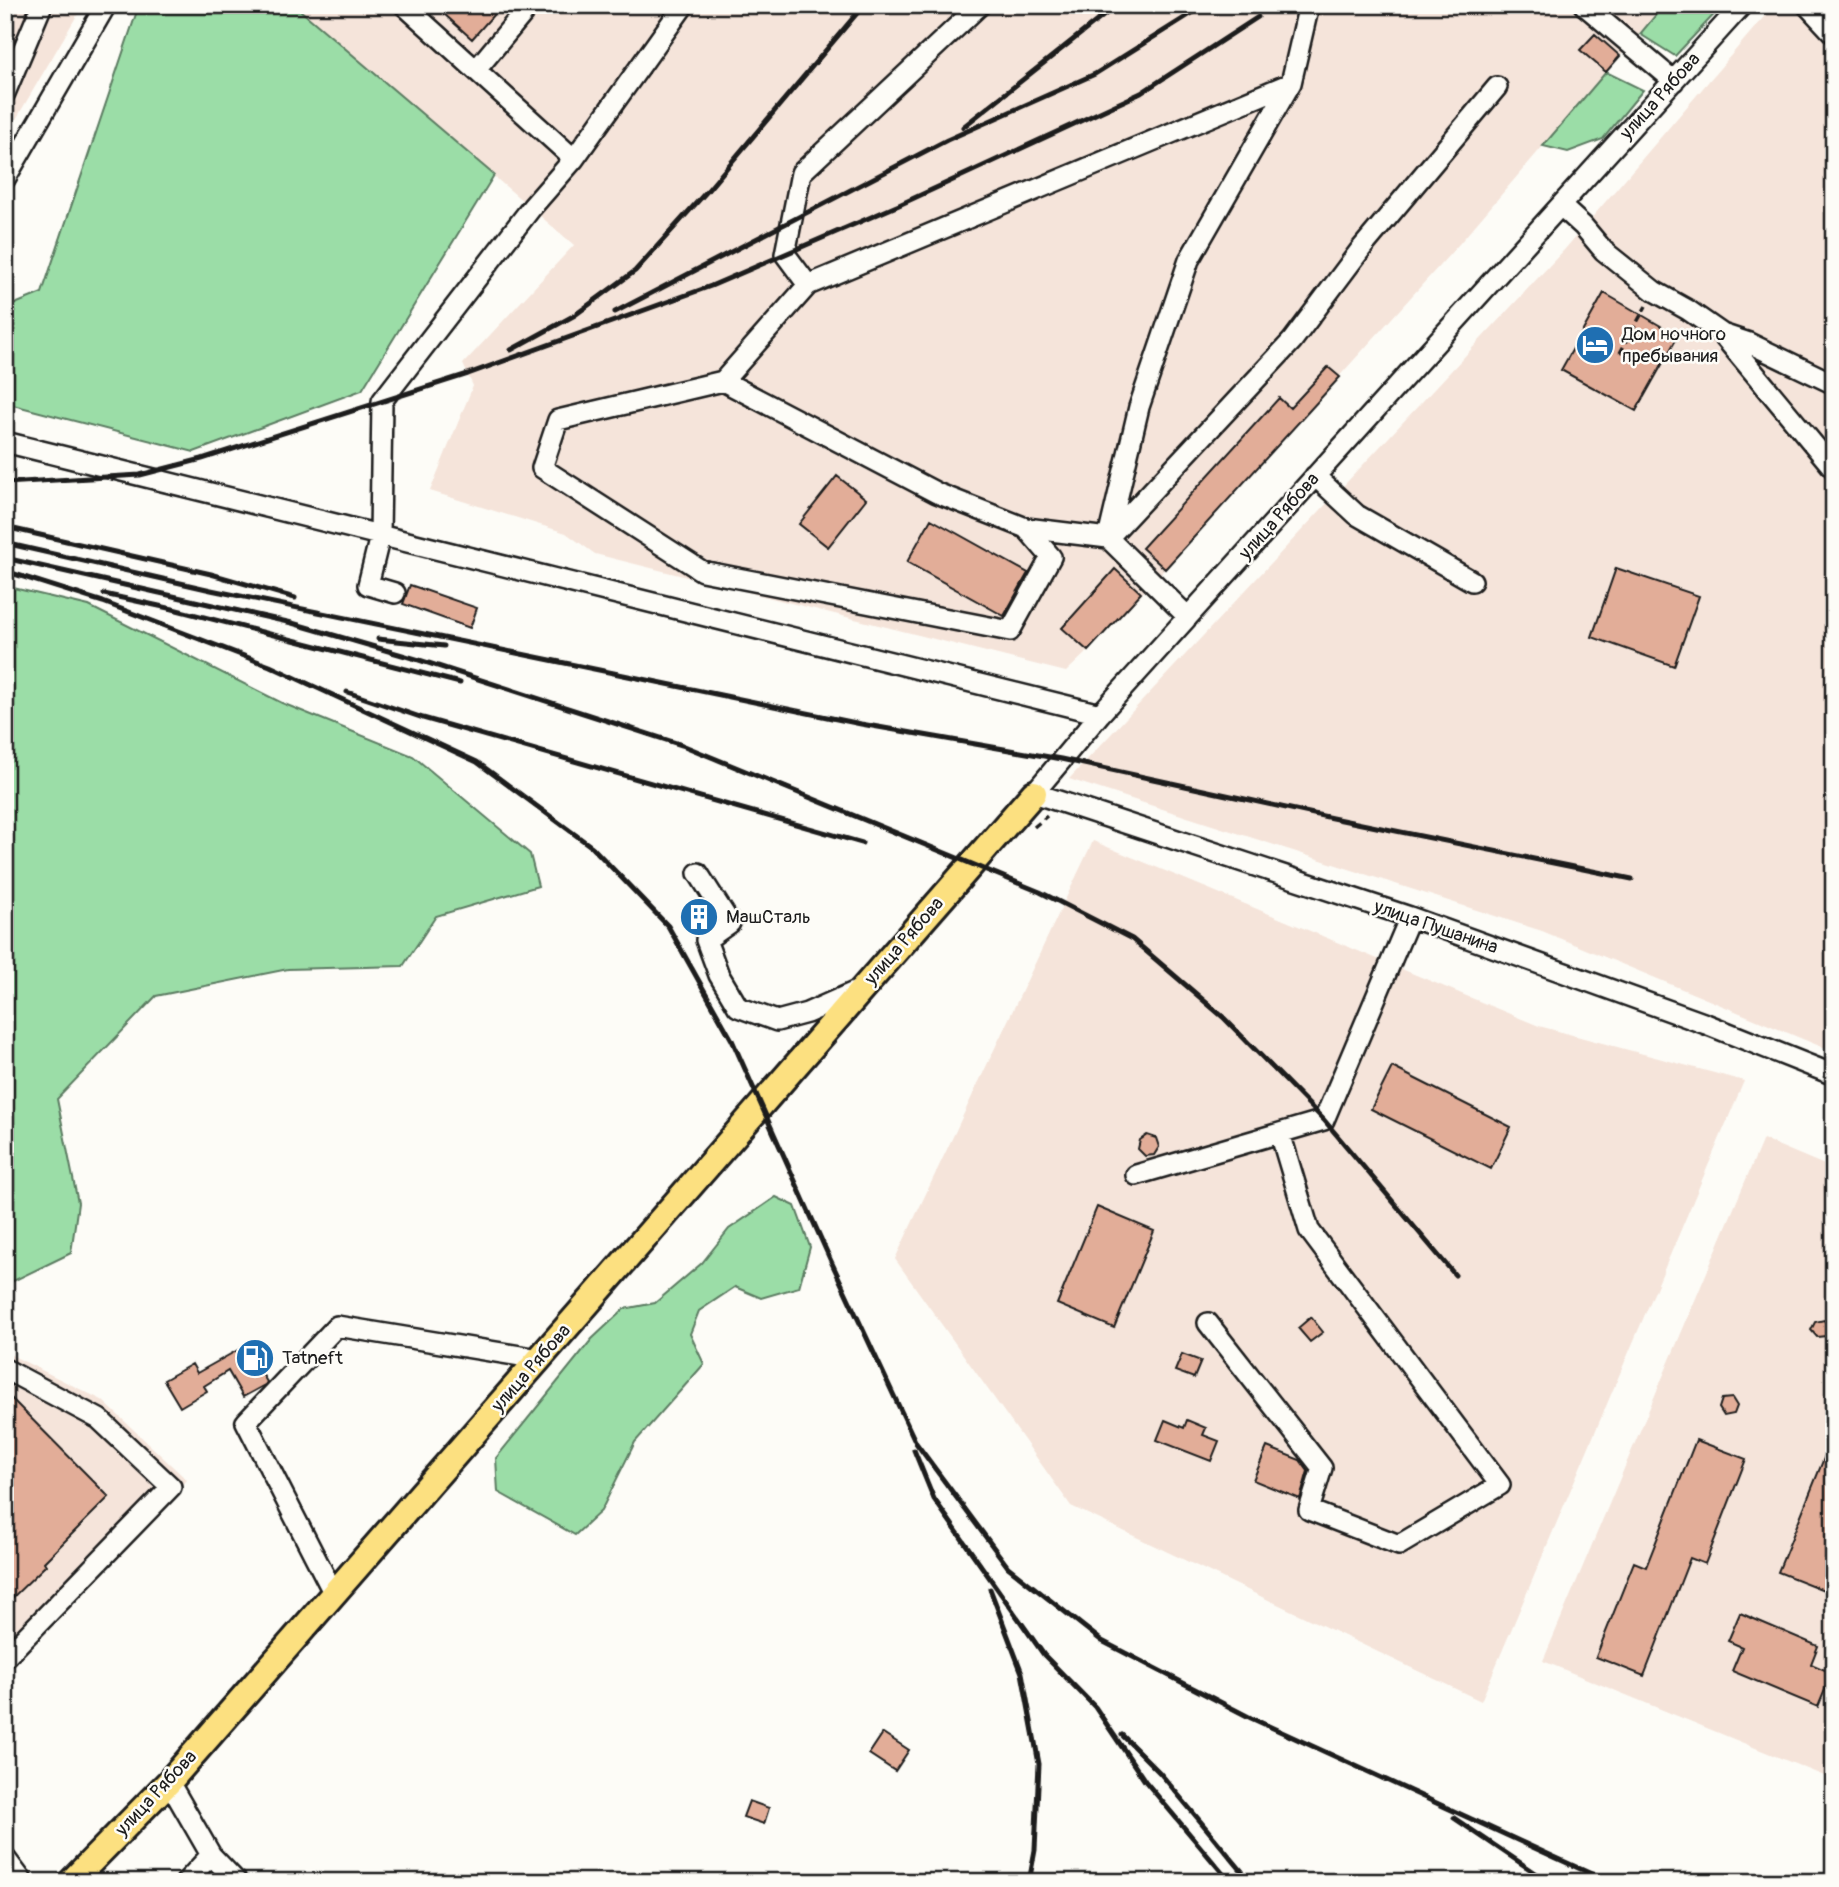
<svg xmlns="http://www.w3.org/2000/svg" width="1839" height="1887" viewBox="0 0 1839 1887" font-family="Pangolin,sans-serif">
	<rect width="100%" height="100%" fill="#fdfcf7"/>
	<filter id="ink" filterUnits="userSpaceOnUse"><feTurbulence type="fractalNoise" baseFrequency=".0143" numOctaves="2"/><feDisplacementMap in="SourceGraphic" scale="14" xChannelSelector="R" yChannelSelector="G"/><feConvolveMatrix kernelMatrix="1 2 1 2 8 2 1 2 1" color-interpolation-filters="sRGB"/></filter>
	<g filter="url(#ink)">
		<path fill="#f5e4da" d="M5,5H83L5,138Z
			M294,5H1664L1459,244L1153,582L1088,651L1066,672L595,554L566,533L430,491L473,386L463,364L574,245Z
			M1774,5H1834V1052L1542,931L1069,779L1565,249Z
			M1093,841L1539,1026L1744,1081L1481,1701L1071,1506L895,1259Z
			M1763,1139L1834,1169V1780L1543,1661Z
			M5,1352L102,1400L187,1480L5,1672Z"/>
		<path fill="#9bdda7" stroke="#5c7c62" stroke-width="2" d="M139,5H294L494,175L362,390L194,452L5,403V308L42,293Z
			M1664,5H1723L1675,56L1640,34Z
			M1606,72L1643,90L1603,139L1568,152L1543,146Z
			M5,586L89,606L282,703L413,756L530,854L538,886L436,916L403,966L288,969L156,996L57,1099L78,1203L71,1253L5,1285Z
			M776,1197L795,1206L810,1247L799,1287L761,1298L735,1287L699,1311L690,1334L704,1364L635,1442L601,1511L575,1535L498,1492L496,1458L592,1339L624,1309L655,1303L702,1263L729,1229Z"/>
		<path fill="#e2ad98" stroke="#1c1c1c" stroke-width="2" d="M434,5H502L472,39Z
			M1595,34L1620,56L1606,72L1580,50Z
			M1604,293L1678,336L1636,411L1561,370Z
			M1328,367L1340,377L1165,569L1142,548L1279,398L1290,408Z
			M837,476L866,499L828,547L799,524Z
			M931,519L1028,573L1004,616L907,562Z
			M1616,568L1699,596L1674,666L1592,637Z
			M1115,569L1141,593L1088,651L1062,628Z
			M410,585L477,608L470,628L403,604Z
			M698,903L711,921L698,931L685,912Z
			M1392,1067L1511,1127L1491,1169L1371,1109Z
			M1147,1135L1156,1138L1159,1147L1154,1155L1145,1156L1138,1149L1140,1140Z
			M1097,1207L1154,1231L1114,1328L1057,1304Z
			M1311,1317L1323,1332L1310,1342L1298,1328Z
			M1824,1320L1830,1328L1826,1336L1817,1337L1811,1330L1815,1322Z
			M245,1346L267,1382L265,1385L243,1397L228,1371L204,1386L207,1391L180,1407L164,1380L192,1364L197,1373Z
			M1182,1354L1201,1361L1194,1378L1175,1371Z
			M5,1392L109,1497L44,1562L46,1565L5,1605Z
			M1732,1398L1737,1406L1734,1414L1724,1416L1719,1408L1722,1399Z
			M1165,1420L1184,1428L1187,1420L1206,1428L1203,1435L1219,1441L1211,1461L1157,1440Z
			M1833,1436H1834V1594L1778,1572Z
			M1696,1440L1746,1459L1705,1564L1690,1558L1644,1676L1596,1657L1634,1562L1646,1567Z
			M1267,1447L1300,1460L1308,1471L1300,1499L1253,1480Z
			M1740,1613L1818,1646L1811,1664L1832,1673L1818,1707L1732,1671L1742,1647L1728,1641Z
			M883,1733L909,1750L895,1771L869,1754Z
			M749,1801L769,1808L764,1824L743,1817Z"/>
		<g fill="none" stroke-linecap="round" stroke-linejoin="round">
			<g stroke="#1c1c1c" stroke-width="24">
				<path id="minor" d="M404,5L574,159
					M1584,5L1674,81
					M1742,5L1100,714L1034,793L1410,917L1706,1024L1834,1075
					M1807,5L1834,34
					M476,70L530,5
					M5,93L42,5
					M5,179L106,5
					M1561,206L1583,226L1604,251L1654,291L1688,310L1721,333L1834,469
					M808,285L785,254L801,173L980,5
					M1722,334L1749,343L1834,384
					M723,381L808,285L1291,83L1309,5
					M5,442L1100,714
					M1315,476L1357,515L1472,581
					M1026,528L1051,557L1010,631L702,571L542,468L558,420L723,381L937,493L1026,528L1108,538L1139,407L1189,260L1291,83
					M395,593L368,585L380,536L382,401L532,207L574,159L684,5
					M1188,617L1108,538L1292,341L1361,249L1497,87
					M698,873L730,923L706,940L719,975L738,1007L777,1021L807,1013L859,990
					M1136,1175L1324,1120L1410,917
					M1208,1323L1322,1468L1309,1510L1399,1545L1500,1485L1309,1230L1280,1133
					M5,1369L99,1419L171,1487L5,1658
					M333,1592L246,1422L337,1326L539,1359
					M169,1782L211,1855L237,1882
					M5,1858L23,1882
					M186,1882L211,1855"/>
			</g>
			<g stroke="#1c1c1c" stroke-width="30">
				<path id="major" d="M71,1882L169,1782L1034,793"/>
			</g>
			<path stroke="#1c1c1c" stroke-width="3.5" stroke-dasharray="7 5" stroke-linecap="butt" d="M1620,353L1646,306
				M1034,827L1047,816"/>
			<use href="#minor" stroke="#fdfcf7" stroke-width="19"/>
			<use href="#major" stroke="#fce080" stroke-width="24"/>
			<path stroke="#1c1c1c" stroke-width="5" d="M963,127L1117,5
				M615,312L947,140L1095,74L1205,5
				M511,350L575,315L635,271L708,190L864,5
				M5,483L140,475L202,459L468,374L711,286L899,205L1141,93L1258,17
				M5,527L211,574L295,598
				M5,543L211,590L861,724L1061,759L1332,818L1632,879
				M5,558L292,623L416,659L682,745L1040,892L1132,939L1223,1017L1324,1120L1455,1275
				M5,571L103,602L270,666L477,762L592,847L668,926L732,1040L830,1259L916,1443L1008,1567L1102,1641L1251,1718L1609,1882
				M104,594L173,609L460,683
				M378,639L444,646
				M347,692L423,718L862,843
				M914,1450L934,1499L1044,1655L1095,1707L1145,1781L1230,1882
				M990,1589L1022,1673L1039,1764L1035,1850L1029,1882
				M1122,1735L1160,1773L1251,1882
				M1454,1818L1549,1882"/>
		</g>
	</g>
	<defs>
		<g id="hotel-disc" transform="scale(2.0125)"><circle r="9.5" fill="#1f6fb2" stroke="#fdfcf7"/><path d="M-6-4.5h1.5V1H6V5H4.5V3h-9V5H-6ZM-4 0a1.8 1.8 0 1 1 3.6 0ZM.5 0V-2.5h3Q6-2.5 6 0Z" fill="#fff"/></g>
		<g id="building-disc" transform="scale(2.0125)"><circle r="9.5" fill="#1f6fb2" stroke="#fdfcf7"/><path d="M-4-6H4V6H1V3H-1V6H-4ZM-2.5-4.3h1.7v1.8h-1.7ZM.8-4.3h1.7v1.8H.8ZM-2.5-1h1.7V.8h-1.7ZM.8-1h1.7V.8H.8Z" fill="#fff"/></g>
		<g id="fuel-disc" transform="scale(2.0125)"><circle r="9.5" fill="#1f6fb2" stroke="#fdfcf7"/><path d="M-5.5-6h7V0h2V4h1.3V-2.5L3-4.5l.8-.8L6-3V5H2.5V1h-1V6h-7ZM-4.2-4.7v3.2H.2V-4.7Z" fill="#fff"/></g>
	</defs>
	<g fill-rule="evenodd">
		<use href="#hotel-disc" x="1595" y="345"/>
		<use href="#building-disc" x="699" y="917"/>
		<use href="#fuel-disc" x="255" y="1358"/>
	</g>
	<g text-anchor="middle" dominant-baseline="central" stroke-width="5" stroke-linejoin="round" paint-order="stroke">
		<g font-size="19" fill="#1c1c1c" stroke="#fdfcf7">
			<text transform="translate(1660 96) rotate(-48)">улица Рябова</text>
			<text transform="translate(1279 516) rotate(-48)">улица Рябова</text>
			<text transform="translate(1436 927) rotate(19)">улица Пушанина</text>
			<text transform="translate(904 941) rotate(-49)">улица Рябова</text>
			<text transform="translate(531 1368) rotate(-49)">улица Рябова</text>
			<text transform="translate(156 1793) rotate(-47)">улица Рябова</text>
		</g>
		<g font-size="19" fill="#1c1c1c" stroke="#fdfcf7" text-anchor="start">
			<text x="1622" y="334">Дом ночного<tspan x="1622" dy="22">пребывания</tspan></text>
			<text x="726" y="917">МашСталь</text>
			<text x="282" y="1358">Tatneft</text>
		</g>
	</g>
	<rect width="1839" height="1887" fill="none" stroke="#fdfcf7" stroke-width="28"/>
	<rect x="14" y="14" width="1811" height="1859" fill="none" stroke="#1c1c1c" stroke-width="2.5" filter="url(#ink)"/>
</svg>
